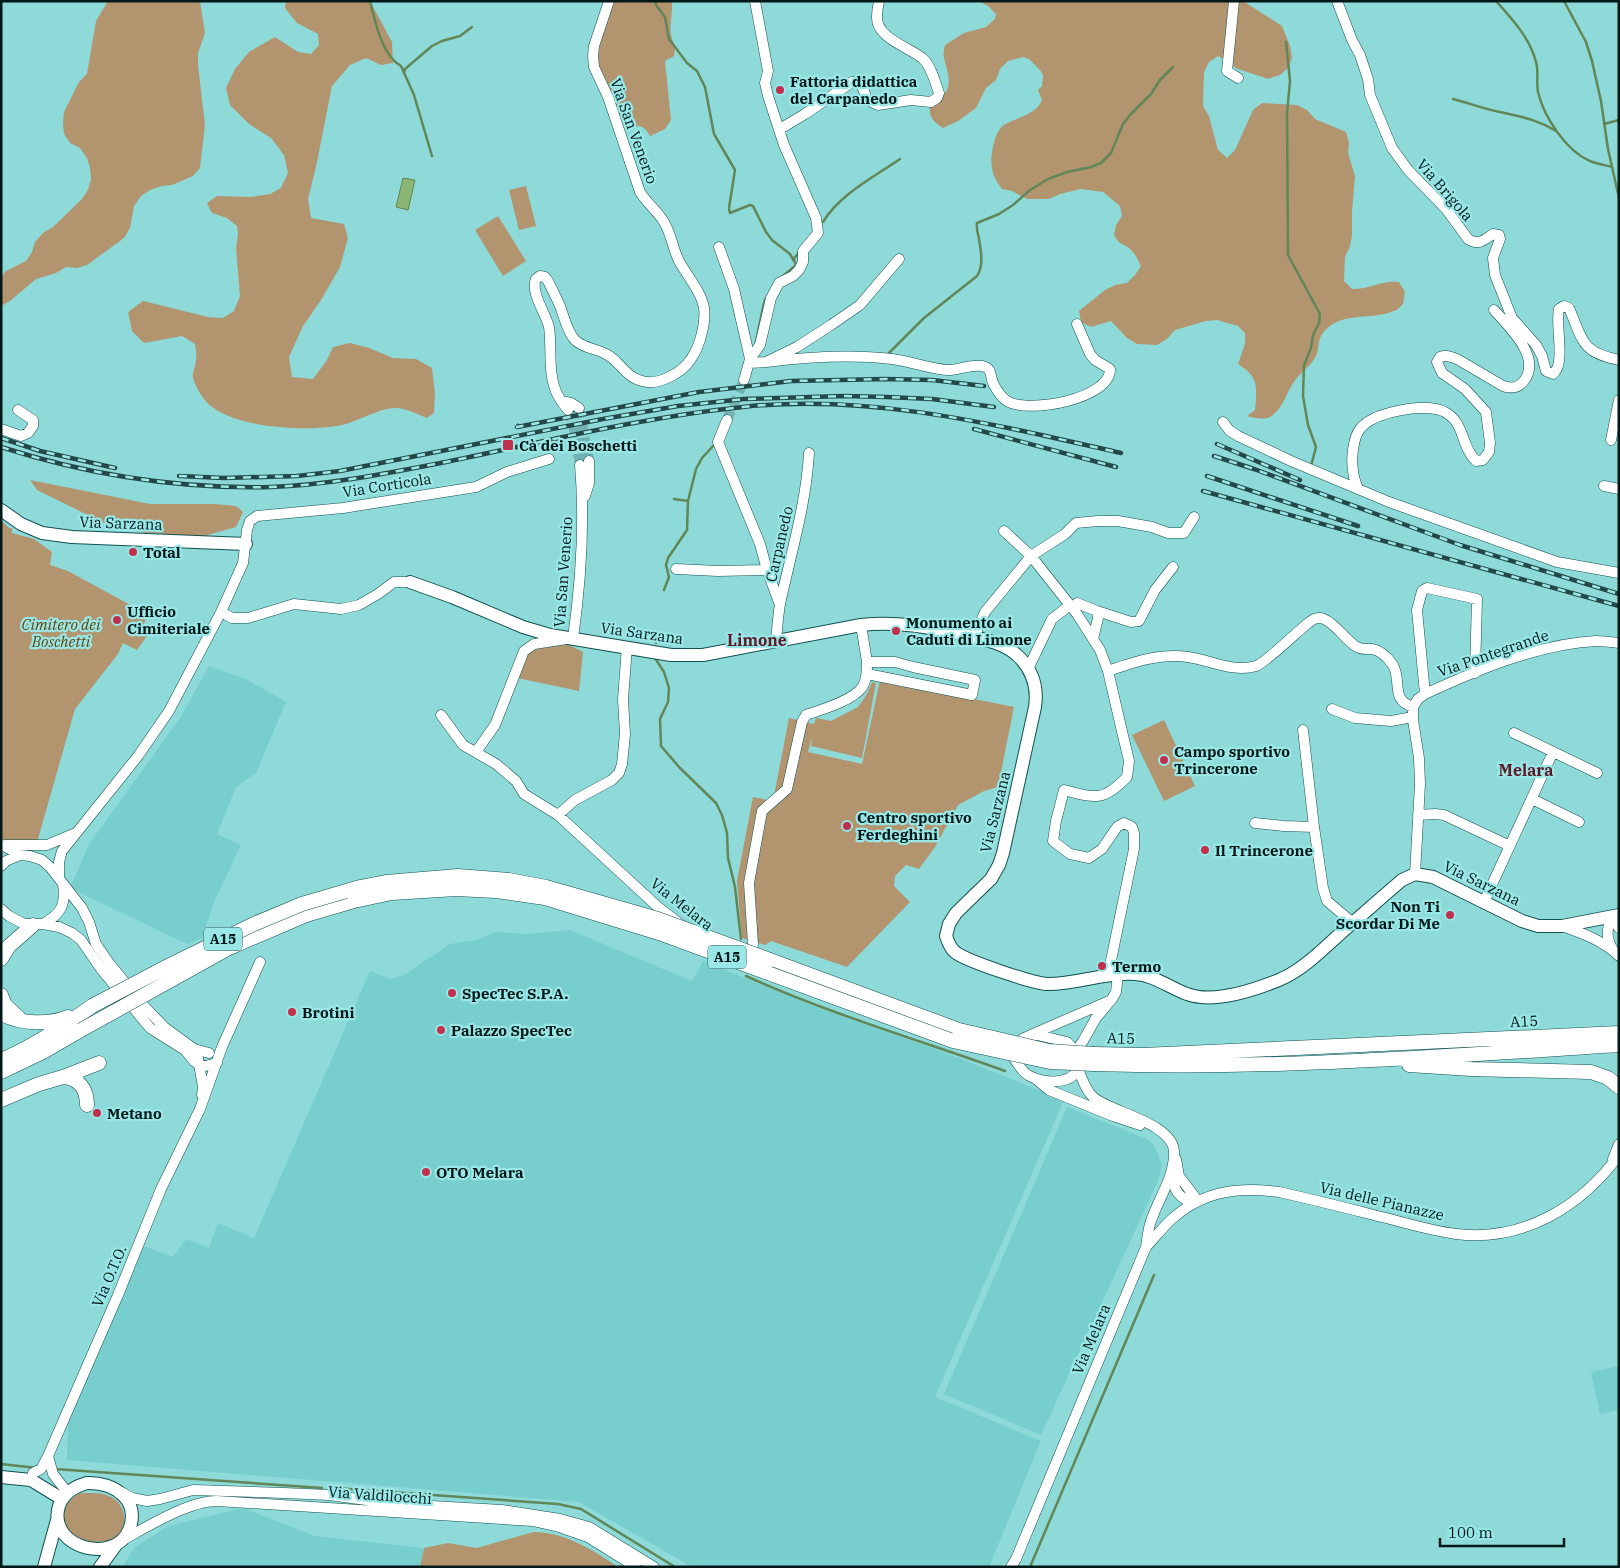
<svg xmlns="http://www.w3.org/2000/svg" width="1620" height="1568" viewBox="0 0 1620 1568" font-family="'IBM Plex Serif',serif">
	<rect width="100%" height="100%" fill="#8edad9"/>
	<path fill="#77cecd" d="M209,666L246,679L286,702L256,773L236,787L217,834L241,845L214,902L202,938L187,944L70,888L89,844L180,718Z
		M570,930L692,981L703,961L824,1010L941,1051L1064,1100L935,1397L1041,1441L989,1567H692L579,1502L67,1460L68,1420L144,1246L173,1257L186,1239L209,1248L218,1223L254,1238L370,971L390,979L404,975L450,944L477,940L496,932L526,934Z
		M1067,1107L1147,1139L1154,1145L1162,1165L1158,1181L1041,1435L944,1394Z
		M1619,1366V1410L1600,1414L1591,1372Z
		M243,1508L315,1536L424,1548L420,1567H122L135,1547L168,1526Z"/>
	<path fill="#b2956f" d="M108,1H200L205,33L198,53V65L205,125L200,168L193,176L172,185L162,186L150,190L141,196L134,206L130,228L124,238L87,265L77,268L66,267L56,273L36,279L10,301L1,306V277L6,271L26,261L32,252L35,242L43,233L53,227L82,199L88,190L91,179L90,168L87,158L80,148L70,143L64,134L63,123L64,112L79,82L87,74L96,21Z
		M286,1H370L392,42L393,63L381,65L366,58L350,65L332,86L316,167L308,199L311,218L344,224L348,238L340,267L321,300L303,326L289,357L292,377L313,379L327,360L333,347L350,343L369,348L393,358L416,359L432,368L435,393L434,413L427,418C417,414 408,409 397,408C381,407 359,421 342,425C307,432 242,429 212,407C203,400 196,388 193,378C192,372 196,366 196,359C197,355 196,349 195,344L182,336L144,343L132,331L128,312L143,301L208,317L223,318L234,311L240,296L236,248L238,235L237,226L227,218L212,213L207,203L217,196L251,197L270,194L281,188L288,173L284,155L271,138L249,124L230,105L226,88L235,69L249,52L275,37L298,52L311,54L319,45L318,34L297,23L285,8Z
		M614,1H672C673,12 669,27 671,35C673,45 676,43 674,56L665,61L671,120L665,129L650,136C643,123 636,124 624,131L599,66C596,44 607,22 614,1Z
		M979,1H1243L1282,26L1290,46L1292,58L1288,68L1280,75L1268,79L1238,69L1218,56L1209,62L1204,72L1203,106L1209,116L1218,150L1227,158L1235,150L1253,110L1262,103L1297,105L1307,110L1315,119L1346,132L1349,143L1348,153L1355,176L1352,212V235L1350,246L1345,257L1344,281L1352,289C1371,289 1381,280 1399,282L1405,292L1403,304C1400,307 1397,310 1394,311C1370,321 1340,310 1322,334C1318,340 1319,349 1316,356C1312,364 1302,372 1296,379C1287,390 1283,410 1270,417C1264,420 1254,418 1247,416L1255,410C1257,387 1259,377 1238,364L1245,344V333L1238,326L1217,320L1206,321L1175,330L1167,339L1157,345L1137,344L1127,338L1111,321L1091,327L1081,322L1079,311L1105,290L1115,285L1127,283L1135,275L1141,266C1138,260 1135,253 1129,248C1120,242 1120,245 1114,235L1116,225L1122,216L1120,206L1103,192L1081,189L1060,194L1049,199H1027L1012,191L1002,189C997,182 993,176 992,168C990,157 994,131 1004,125C1017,117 1036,115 1042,100L1038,90L1042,86L1043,75L1040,70L1029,59L1023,57L1008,61L1000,69L996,80L986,88L976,108L958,121L943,128C934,122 929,118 930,107C934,101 941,99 945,93C953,83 946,68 944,58C943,54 944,49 945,45L964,33L986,27L995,19L996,14L988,6Z
		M526,186L536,226L519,230L509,190Z
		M498,216L526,261L503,276L475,230Z
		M30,480L150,504H215L236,506L243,512L236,527L204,536L147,533L110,526L37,490Z
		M1,520L9,528H12V533L34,539L52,552L50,565L68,571L147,614L144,624L152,629L137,650L123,643L118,654L75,709L38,839V844L1,842Z
		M565,643L583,652L579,691L517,678L526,657L534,646Z
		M880,680L1014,707L998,787L984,791L958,805L935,847L919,869L906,865L895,876L894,886L910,902L847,967L771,941L765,945L742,938L737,881L753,797L773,801L789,718L814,724L816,718L831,721L858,707L867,694L872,682L876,683L862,758L811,746L812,737L808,752L862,764Z
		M1164,720L1195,786L1164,801L1132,735Z
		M81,1493C90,1493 103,1492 111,1497C127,1505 129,1528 114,1538C104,1545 78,1542 70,1533C56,1519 64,1500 81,1493Z
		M533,1532C565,1532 593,1550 618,1567H420L424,1548L448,1543L477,1548Z"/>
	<path fill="#8ab572" stroke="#618657" d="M403,178L415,180L408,210L396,207Z"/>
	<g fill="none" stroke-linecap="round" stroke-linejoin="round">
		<path stroke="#618657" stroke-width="2.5" d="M370,1C375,21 382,56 401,66L414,95L432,156
			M655,1L656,5L665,17L669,39L687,63L697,71L705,87L714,134L735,170L729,208L730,213L750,205L753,206L766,232L772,240L790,254L796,264L795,266L783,276
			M1496,1C1512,19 1530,38 1536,62C1539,71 1536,82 1538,92C1544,117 1566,151 1590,161C1597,164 1605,165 1612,167
			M1564,1L1586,42L1592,61L1601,101L1608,149L1619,198
			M1286,42L1290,81L1287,113L1288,255L1320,314L1319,323L1313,335L1311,348L1304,365L1303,396L1308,425L1316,447L1311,466
			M404,73L405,69L432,46L442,41L460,36L472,27
			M1453,99C1469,103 1484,109 1500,112C1522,117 1536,119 1556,131
			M1604,124L1619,120
			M823,222C840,194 874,177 900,159
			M793,260L800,251
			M755,346L764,303L766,298
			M888,354L924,318L977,276C984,266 981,251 979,239C978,233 976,229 977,223L999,214L1013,205L1030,190L1048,179L1067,172L1091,167L1101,163L1111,153L1123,124L1130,115L1151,94L1160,80L1173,67
			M674,499L688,501
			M664,590L669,577L666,565L668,558L687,530L688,501L696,469L702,458L714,445
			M656,643V634
			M655,658L664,672L669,688L668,702L660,719L661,746L680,768L716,803L722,815L727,833L728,858L735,887L741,939
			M746,976C830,1014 919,1040 1005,1071
			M1,1464L37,1468
			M55,1469L322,1488
			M335,1488L558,1504L581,1509L675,1567
			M1030,1567L1154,1275"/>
		<path stroke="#72b3b2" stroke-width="10" stroke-dasharray="10 5" stroke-linecap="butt" d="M579,408L589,461
			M568,410L574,429L580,465
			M727,420L744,380"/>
		<g stroke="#115050" stroke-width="11">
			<path id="minor" d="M1234,1L1227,71L1238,78
				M1337,1L1352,40L1360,55L1368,79L1370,95L1392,148L1408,170L1446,209L1468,239C1479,246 1484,240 1493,234L1499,235L1500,239L1493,258L1495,275L1512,318L1536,345L1542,356L1546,371L1553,374C1566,364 1555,326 1559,309L1564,306L1569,308C1583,340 1580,352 1619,360
				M780,129L805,114L852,82C863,81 864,92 867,100L878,105L911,100L931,102L937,98L939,93C935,82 931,65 922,58C909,47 876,38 877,17C877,12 878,6 879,1
				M719,247L734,289L750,359L744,380
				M750,359L760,345L771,298L779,283L793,276L799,270L803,262V251L818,233L816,218L784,145L768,96L765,83L768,71L755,1
				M766,362C807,357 851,354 892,359C910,361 929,369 948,370C959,370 971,364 982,366C993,368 990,377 993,383C996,389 1002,398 1007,401C1028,414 1111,399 1110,369L1095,360L1090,354L1077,324
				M749,363L766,362L797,347L831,325L860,305L899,259
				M561,401L571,403L579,408
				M568,410C562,403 557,396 554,386C548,367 552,347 549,327C546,314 530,292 536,279L540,276L545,277L548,281C552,289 556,297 560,306C564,316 567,332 575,340C584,349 596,348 606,354C620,361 625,377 642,381C658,386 682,373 691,359C700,346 706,323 704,308C701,291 687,276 679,261C672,247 671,231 662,219C655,209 646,202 640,192L608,97L594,67L593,56L594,46L609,1
				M727,420L718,442L760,544L767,570L780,605
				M1223,422L1229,430L1238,436L1291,461L1389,502L1557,562L1619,573
				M1,429L21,436L28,433L33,426V420L18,410
				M1611,440L1619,400
				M1604,486L1619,489
				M1358,489C1356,483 1353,477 1353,470C1351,459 1353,438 1360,429C1373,412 1423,403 1443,411C1466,422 1460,446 1476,461L1483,460L1489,452L1490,443L1486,412L1465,389L1442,373L1437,362L1440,357C1446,354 1451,357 1457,359L1503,386C1511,389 1518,388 1524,381C1542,357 1509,327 1494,310
				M585,496L589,483V461
				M1004,531L1031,556L1077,614L1100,650L1108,671L1121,727L1129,761L1127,777C1103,802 1095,798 1064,790L1056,821L1053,841L1070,854L1089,858L1102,849L1117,827L1124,823L1132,827L1134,833V849L1108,975
				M676,569L718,571L767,570
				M1077,603L1097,611
				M221,612L232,618H248L294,604L341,609L359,605L378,594L394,582H410
				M861,625L867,662H895L913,667L975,680L972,695L867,674
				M974,637L985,612L1031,556L1065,534L1076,523L1098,521H1118L1152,527L1168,533H1184L1194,517
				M1093,639L1098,618L1097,611L1131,622L1139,621L1155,590L1173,567
				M776,642C777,629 778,616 780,604C791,553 806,505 809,453
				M1028,669L1052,619L1065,609
				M1108,671C1134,662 1160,653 1188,657C1210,660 1234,673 1256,666C1264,664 1298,631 1307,624C1312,620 1317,616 1324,619C1336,624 1345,640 1357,647C1362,650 1366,649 1372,649C1380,650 1388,658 1393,665C1402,681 1390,700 1413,707L1418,699L1425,694C1477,670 1538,644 1596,641C1603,641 1611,642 1619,643
				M1425,694L1417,610L1422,591L1427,588L1477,599L1475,673
				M1413,707V720L1419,758L1420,784L1415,874
				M1332,709L1355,718L1391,721L1413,717
				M441,715L463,745L496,764L516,781L524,794L558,815L658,907L680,924
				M1303,730L1314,827L1323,888L1327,901L1353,923
				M1514,733L1597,773
				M476,752L495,725L524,651L534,644L573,638C581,581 585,523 580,465
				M1532,799L1579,822
				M558,815L575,800L612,780L619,773L622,764L625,734L623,699L627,647
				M1418,815L1435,814L1444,815L1510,846
				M1255,823L1284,826L1314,827
				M2,845L20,855L30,856L42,860L50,867L82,908L89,922L96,944L109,963L143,1005L164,1027L194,1049L209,1053
				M5,845H47L73,834
				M1,866L6,861L20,855
				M59,876V862L62,851L138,756L169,711L221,612L243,563L247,530L250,521L257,516L343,508L476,487L507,472L549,459
				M1484,902L1553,752
				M1,909L9,916L24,924H43L59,927L72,933L81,940L101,969L150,1028L185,1050L194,1061L198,1064L205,1066L217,1063
				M1612,917C1606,930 1606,938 1613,950
				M1612,917L1619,928
				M43,924C61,914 66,905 63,884
				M1562,926C1582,933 1604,941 1619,956
				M750,958L753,944L749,883L762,811L787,789L802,722L806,715C821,710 855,700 863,686C867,679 867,670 867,662
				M1033,1034L1067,1042L1081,1057C1080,1061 1080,1065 1078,1069C1070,1086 1041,1083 1028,1075C1023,1073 1019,1065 1015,1060L1022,1039Z
				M1033,1034L1109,1001
				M1076,1051L1083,1041L1096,1018L1112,999L1116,992L1118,974
				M198,1058L203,1087L202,1095
				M1037,1080L1049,1090L1113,1116L1140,1125
				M1176,1159L1179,1176L1198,1201
				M1613,1159L1619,1144
				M1173,1174C1173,1191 1179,1198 1194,1203
				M1147,1246C1155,1237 1164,1226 1173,1218C1205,1190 1240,1187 1279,1192C1315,1200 1350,1209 1386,1218C1409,1224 1433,1231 1456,1234C1523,1242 1581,1207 1619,1155
				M48,1456L53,1474L67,1492
				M33,1473L41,1469L48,1456L118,1295L161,1189L200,1109L222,1047L260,962
				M121,1492L132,1498L147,1501L160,1499L193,1490L284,1493L329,1495L396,1504L502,1510L560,1519L589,1527L654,1567
				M123,1540C148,1526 189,1501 217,1501L533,1521L559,1527L588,1537L636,1567
				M1011,1567L1016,1559L1146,1247C1147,1240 1148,1231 1150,1224C1157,1200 1175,1178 1174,1151C1172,1123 1111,1112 1093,1097C1085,1090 1083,1079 1078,1070"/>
		</g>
		<g stroke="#115050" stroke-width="14">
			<path id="major" d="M1,510L21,524L42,533L72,537L246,544
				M410,582L452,597L523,627L550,635L671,655H703L861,625C896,621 930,627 964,635C982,639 1002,642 1017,655C1032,669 1038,687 1035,707L1003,853L999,865L991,879L956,913L949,924L946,936C948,942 951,949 955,952C966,961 1035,984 1048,984C1078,984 1105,972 1135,974C1154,975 1170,988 1187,994C1213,1004 1254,990 1279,980C1303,970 1323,949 1342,932C1362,915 1382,897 1402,880L1415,874L1433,877L1522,921L1538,926H1562L1619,915
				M1,1477L31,1480L62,1499
				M87,1483C114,1482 141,1500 129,1530C115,1564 51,1549 58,1510C61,1494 73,1487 87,1483Z
				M44,1567L57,1520
				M100,1567L116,1545"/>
		</g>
		<g stroke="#115050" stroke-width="15">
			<path id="highway" d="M229,948L306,915L354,901
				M1,959L9,946L33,925
				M770,960L959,1030
				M1,995L5,1005L19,1018
				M1,1014C21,1024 48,1025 68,1017
				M1094,1054L1143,1055L1619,1033
				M1,1060C33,1047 64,1026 92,1006
				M1094,1064C1269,1070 1444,1056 1619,1045
				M1409,1065L1471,1069L1591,1072L1608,1078L1619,1087
				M1,1072L43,1052L81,1030
				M63,1077C79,1078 87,1089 87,1105
				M1,1100L39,1084L63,1077L99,1063"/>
		</g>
		<use href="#minor" stroke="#fff" stroke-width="10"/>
		<use href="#major" stroke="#fff" stroke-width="12"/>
		<use href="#highway" stroke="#fff" stroke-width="14"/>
		<g stroke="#244847" stroke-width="4.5">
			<path id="rail" d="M518,426L517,427L699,392L791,381L886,379L932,380L984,386
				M974,429L1116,467
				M1,438L40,451L115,468
				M1217,444L1300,480
				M1,447C88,475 180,489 271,487C330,485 388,473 446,462C543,442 644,417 743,407C870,393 997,425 1121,453
				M1214,456L1254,469L1460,545L1619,594
				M179,476L224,478L297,476L340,471L603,419L678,406L744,399L844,396L886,397L932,399L994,407
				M1207,476L1358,526
				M1203,491L1619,606"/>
		</g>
		<use href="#rail" stroke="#9ae7e7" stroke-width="2.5" stroke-dasharray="8" stroke-linecap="butt"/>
		<g stroke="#115050" stroke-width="15" stroke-linecap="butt">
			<path id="highway-bridge" d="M354,901L392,893L456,889L496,891L545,898L659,933L953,1041L1050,1062L1094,1064
				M92,1006L170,965L254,924L302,904L360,887L386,882L458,876L509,880L546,887L658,919L770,960
				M81,1030L229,948
				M959,1030L1049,1051L1094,1054"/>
		</g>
		<use href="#highway-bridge" stroke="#fff" stroke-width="14"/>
	</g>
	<g fill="#c02f4c" stroke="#9ae7e7" stroke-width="2">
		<circle cx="780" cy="90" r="5"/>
		<rect x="502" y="439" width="12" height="12" rx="2.5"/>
		<circle cx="133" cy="552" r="5"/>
		<circle cx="117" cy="620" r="5"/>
		<circle cx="896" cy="631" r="5"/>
		<circle cx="1164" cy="760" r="5"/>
		<circle cx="847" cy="826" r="5"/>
		<circle cx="1205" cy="850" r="5"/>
		<circle cx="1450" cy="915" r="5"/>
		<circle cx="1102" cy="966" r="5"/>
		<circle cx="452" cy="993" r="5"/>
		<circle cx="292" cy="1012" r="5"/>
		<circle cx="441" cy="1030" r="5"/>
		<circle cx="97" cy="1113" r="5"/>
		<circle cx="426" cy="1172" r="5"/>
	</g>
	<g text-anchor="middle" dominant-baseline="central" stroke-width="4.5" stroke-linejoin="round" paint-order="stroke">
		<g fill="#9ae7e7" stroke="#2f5656" stroke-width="1">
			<rect x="204" y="927.5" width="38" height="23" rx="4"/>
			<rect x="708" y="945.5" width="38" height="23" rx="4"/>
		</g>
		<g font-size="14" font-weight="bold" fill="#011818">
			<text x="223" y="939">A15</text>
			<text x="727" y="957">A15</text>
		</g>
		<g font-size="15" font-weight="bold" fill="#011818" stroke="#9ae7e7" text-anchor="start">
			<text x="790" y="81">Fattoria didattica<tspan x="790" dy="17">del Carpanedo</tspan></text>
			<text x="519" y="445">Cà dei Boschetti</text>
			<text x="143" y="552">Total</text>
			<text x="127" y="611">Ufficio<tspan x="127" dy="17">Cimiteriale</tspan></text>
			<text x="906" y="622">Monumento ai<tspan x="906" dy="17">Caduti di Limone</tspan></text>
			<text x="1174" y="751">Campo sportivo<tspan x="1174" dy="17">Trincerone</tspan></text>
			<text x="857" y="817">Centro sportivo<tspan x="857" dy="17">Ferdeghini</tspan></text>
			<text x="1215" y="850">Il Trincerone</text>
			<text x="1440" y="906" text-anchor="end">Non Ti<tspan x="1440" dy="17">Scordar Di Me</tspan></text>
			<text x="1112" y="966">Termo</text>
			<text x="462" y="993">SpecTec S.P.A.</text>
			<text x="302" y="1012">Brotini</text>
			<text x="451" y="1030">Palazzo SpecTec</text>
			<text x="107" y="1113">Metano</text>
			<text x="436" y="1172">OTO Melara</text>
		</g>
		<g font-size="15" fill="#011818" stroke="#9ae7e7">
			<text transform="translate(634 131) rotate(70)">Via San Venerio</text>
			<text transform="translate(1445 190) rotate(49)">Via Brigola</text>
			<text transform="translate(387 485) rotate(-9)">Via Corticola</text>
			<text transform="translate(121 523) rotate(2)">Via Sarzana</text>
			<text transform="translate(779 544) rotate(-77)">Carpanedo</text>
			<text transform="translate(563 572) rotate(-86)">Via San Venerio</text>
			<text transform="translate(642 633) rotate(8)">Via Sarzana</text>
			<text transform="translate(1493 653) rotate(-19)">Via Pontegrande</text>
			<text transform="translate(995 812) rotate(-76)">Via Sarzana</text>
			<text transform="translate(1482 883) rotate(26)">Via Sarzana</text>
			<text transform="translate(682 904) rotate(38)">Via Melara</text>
			<text transform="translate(1524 1021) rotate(-3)">A15</text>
			<text transform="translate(1121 1038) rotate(1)">A15</text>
			<text transform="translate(1382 1201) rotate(13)">Via delle Pianazze</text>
			<text transform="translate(109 1276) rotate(-67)">Via O.T.O.</text>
			<text transform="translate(1091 1339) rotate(-67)">Via Melara</text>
			<text transform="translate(380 1495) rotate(4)">Via Valdilocchi</text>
		</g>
		<g font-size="15" font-style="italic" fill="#63430b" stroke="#9ae7e7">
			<text x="61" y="624">Cimitero dei<tspan x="61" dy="17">Boschetti</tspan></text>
		</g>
		<g font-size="16" font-weight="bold" fill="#5e1925" stroke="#9ae7e7">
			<text x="757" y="640">Limone</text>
			<text x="1526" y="770">Melara</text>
		</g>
	</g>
	<rect width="1620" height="1568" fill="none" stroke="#011818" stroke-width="5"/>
	<path d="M1440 1538v8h124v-8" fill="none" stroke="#011818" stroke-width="2.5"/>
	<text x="1448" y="1538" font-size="15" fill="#011818" stroke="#9ae7e7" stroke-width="4" paint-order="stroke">100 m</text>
</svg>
